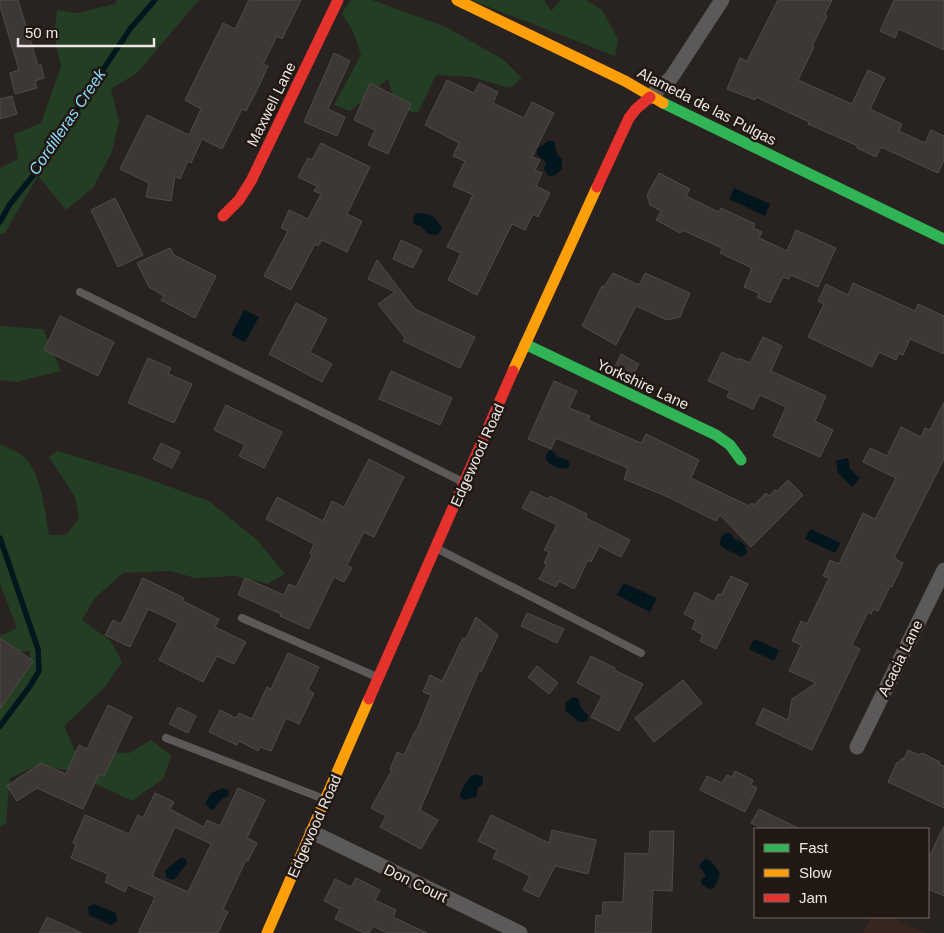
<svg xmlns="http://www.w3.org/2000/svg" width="944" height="933" viewBox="0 0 944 933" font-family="Arial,sans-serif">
	<rect width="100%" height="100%" fill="#282220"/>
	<path fill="#372620" d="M871,917H891L925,933H863Z"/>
	<path fill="#233e23" d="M117,0H202L198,1L137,73L111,89L119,121L112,152L93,188L66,210L38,176L5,233L0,234V168L18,159L14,134L41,123L61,67L54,34L57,10L77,13L115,4Z
		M351,0H372L446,27L504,60L522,78L510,88L472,77L436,75L418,113L396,109L388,79L350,111L334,105L361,55L354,34L342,13Z
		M471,0H544L551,11L561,0H586L602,10L618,39L615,56Z
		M0,326L43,329L61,371L16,382L0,380Z
		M0,444C7,448 18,451 24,457C42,474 45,512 49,535H66L79,518L75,497L49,457L57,451L137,475L209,501L257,540L285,574L268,584L235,576L195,578L170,571L123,573L95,598L82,620L111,641L122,662L105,687L64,726L75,751L129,753L151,740L171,755L164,778L132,801L66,770L38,765L10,778L6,823L0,827V695L29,666L30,651L0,655V636L17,628L0,584Z"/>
	<path fill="#04161d" d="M548,141H554L557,154L562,159V169L556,175L548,176L544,169L546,162L537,155V149Z
		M734,188L770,204L765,216L729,199Z
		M416,213C430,213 436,216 442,229L437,235L428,234L421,226L414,224L413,218Z
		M244,310L259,317L245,342L231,335Z
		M549,450L555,452L556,456L568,460L570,465L568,468C559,470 549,465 545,458Z
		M848,458L850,469L860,478L852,487L838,473L836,461Z
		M810,529L841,543L835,553L805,539Z
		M725,533H730L735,540C744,541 746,545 747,553L741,557C734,552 726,551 720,545L721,537Z
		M624,583L657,598L650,612L617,595Z
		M754,639L779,650L774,661L749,649Z
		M573,697L578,698L581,708L588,715V720L583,722L578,721L565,710L566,702Z
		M475,774L483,777V784L478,787L476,797L464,800L460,797C460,791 469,776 475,774Z
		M223,788L228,790L229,795L221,800L213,810L210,809L205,803L211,793Z
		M180,858H185L187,863L174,880L167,878L165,871Z
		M706,859C713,862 708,859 713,864C723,874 720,875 714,888L709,889L702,885L701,879L704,878L706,875L699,866L702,861Z
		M94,904L116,913L117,922L111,925L89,915L88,907Z"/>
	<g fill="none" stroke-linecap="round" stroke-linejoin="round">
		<path stroke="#04161d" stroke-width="5.5" d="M0,222L10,204L32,177L130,29L155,0
			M0,538L38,649L39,671L30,686L0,726"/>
	</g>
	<path fill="#3d3836" stroke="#504b49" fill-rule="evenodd" d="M0,0H18L38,65H41L44,78L35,81L37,88L15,94L10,73L19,70L0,6Z
		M249,0H301L282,39L277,36L263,64L268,66L259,86L246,111L242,109L222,149L202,139L191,163L188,161L180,179L175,176L171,201L146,197L149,183L120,169L147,115L189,135L201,109L185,100L223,23L235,29Z
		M778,0H832L825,14L827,16L812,46L814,47L798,80L852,104L868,70L885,78L870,109L902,124L899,131L925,143L931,130L944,136V160L938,173L881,147L876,157L857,148L858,146L808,124L809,122L756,97L755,100L727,89L740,58L747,61Z
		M894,0H944V50L899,29L895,38L880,31Z
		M334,53L350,61L328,109L345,117L337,136L304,122Z
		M447,80L474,93L479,83L498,92L493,103L524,118L532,102L554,113L532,157L540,160L535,170L542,173L536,186L550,193L538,217L533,214L525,230L512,224L477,295L448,280L461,253L447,247L473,195L453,186L465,161L453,156L459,143L425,125Z
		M370,83L411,104L388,154L368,145L375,130L354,120Z
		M12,96L17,114L0,119V99Z
		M321,143L370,167L347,214L362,221L347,252L322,240L318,246L315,244L291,290L264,276L288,231L281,228L289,210L308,219L321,194L314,191L317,186L298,177L308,158L312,160Z
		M659,173L690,189L686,196L719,212L721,208L755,224L753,228L762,232L759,238L787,251L796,230L836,248L818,287L791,275L789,279L783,277L770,303L757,297L759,293L744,287L752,268L720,253L722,248L682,230L680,233L656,220L661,211L650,205L647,195Z
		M115,198L143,255L118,267L91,210Z
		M401,240L422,250L413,268L393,259Z
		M170,248L174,255L216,276L195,318L161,300L164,296L149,287L137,263Z
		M377,260L415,309L475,337L460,368L403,341L405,338L378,304L395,292L368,279Z
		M613,273L639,285L645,273L690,293L680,317L667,320L636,306L616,345L582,326L602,286L604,287Z
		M853,283L915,311L918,304L944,316V354L910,339L903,355L899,353L896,360L879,352L872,367L808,337L824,304L818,301L826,284L848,295Z
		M296,303L327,319L310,352L332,364L322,382L269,354Z
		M60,316L114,342L98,376L44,350Z
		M763,337L782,346L771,371L826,396L815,421L833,430L820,457L773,436L786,407L760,395L753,409L727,397L730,391L708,381L722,352L738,360L739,358L750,363Z
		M621,354L639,364L631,378L614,369Z
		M148,358L171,368L168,374L192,384L174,423L128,403Z
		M391,371L452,398L440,425L379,399Z
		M554,381L577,391L569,408L590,416L588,420L641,443L646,434L699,460L691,478L749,506L752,503L754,505L766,493L769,496L775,490L777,491L788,480L803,495L751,547L720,515L716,521L668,497L624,479L628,468L556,438L551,449L528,439Z
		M944,402V459L894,558L903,563L892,587L890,586L878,611L873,609L871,614L868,612L852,645L860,649L812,750L756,724L763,708L788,720L792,699L816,683L789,671L801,645L792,641L801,621L807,624L829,578L823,576L830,560L839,564L863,513L875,519L896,478L863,462L870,448L887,456L901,427L921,437L925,428L930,430Z
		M226,405L282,432L264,468L239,456L245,445L214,430Z
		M161,443L180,452L172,468L153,459Z
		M369,459L404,477L374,537L364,532L347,565L352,568L344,582L334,577L309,629L280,616L281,614L238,595L245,578L284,595L289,584L296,587L312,555L310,553L314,544L266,519L277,497L323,521L332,501L344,507Z
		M531,491L548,499L550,496L587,514L586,518L630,540L621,557L599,546L591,562L588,560L574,589L559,581L556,587L539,579L547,564L544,563L549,552L544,550L557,525L522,508Z
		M731,576L748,584L716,649L700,641L703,635L692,629L696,620L684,614L695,592L714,602L718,594L721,595Z
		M143,578L184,598L183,601L219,619L215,627L246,642L234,664L217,656L203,682L159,660L178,623L148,609L130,647L105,635L113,620L121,624Z
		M527,613L564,629L557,643L521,626Z
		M476,617L498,635L481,672L479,671L420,810L438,820L421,849L380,827L386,816L371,808L392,770L390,769L397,752L404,755L415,731L416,732L431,695L423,692L430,675L442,681L463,638L466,639Z
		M0,638L33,661L0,709Z
		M288,653L319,667L308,690L314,693L299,724L286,718L271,751L260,747L258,751L239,741L237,745L209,732L220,710L236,718L239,713L252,719L267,687L271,689Z
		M591,656L615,668L614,670L643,684L619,731L591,717L602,696L577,683Z
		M537,666L558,683L549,694L528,677Z
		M683,680L702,703L654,742L635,718Z
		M108,705L132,717L104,776L99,774L83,809L37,788L17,801L7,786L41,763L66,774L79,745L87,749Z
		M178,707L196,716L188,733L169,724Z
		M908,750L919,755L922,753L940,762L939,764L944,766V808L888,782L897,762L899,763L902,758L904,759Z
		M735,771L753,780L751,785L757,788L745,812L700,790L707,776L722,783L727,775L732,777Z
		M238,788L265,800L247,838L257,843L248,861L246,860L223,909L228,912L218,933H138L155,897L128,885L125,892L105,882L108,874L71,858L76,845L73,843L85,815L129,834L138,815L143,818L155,793L174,802L170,809L204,827L207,820L220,826ZM175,827L211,844L188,892L152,876Z
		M759,809L800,829H764L751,823Z
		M491,815L549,843L552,830L596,840L588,874L555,866L539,897L523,890L530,876L493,858L497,850L478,841Z
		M944,826V896L928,889V859Z
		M650,831H674L672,891L653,890L651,933H595L596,915L602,916L603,902H623L625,853L649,854Z
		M356,878L380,890L375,900L396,910L393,917L427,933H387L373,926L369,933H364L335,919L340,909L324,901L335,879L351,887Z
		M47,917L82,933H39Z"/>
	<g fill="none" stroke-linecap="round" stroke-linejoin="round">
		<path stroke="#5c5959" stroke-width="8" d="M80,292L463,482
			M438,549L641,653
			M242,618L377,677
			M166,738L324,799"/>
		<path stroke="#5c5959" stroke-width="15" d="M650,97L671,78L722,0
			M857,747L944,570
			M312,832L520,933"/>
		<path stroke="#30b455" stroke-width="11" d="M663,103L944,239
			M525,344L716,435L730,445L741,460"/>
		<path stroke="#ff9f0a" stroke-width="11" d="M457,0L625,81L663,103
			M513,371L597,187
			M267,933L369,699"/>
		<path stroke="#e5322d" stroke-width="11" d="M597,187L629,118L636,109L650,97
			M223,216L239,200L251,181L338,0
			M369,699L513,371"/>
	</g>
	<g text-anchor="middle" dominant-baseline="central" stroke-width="5" stroke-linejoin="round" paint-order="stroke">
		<g font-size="15" fill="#eee6e3" stroke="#221813">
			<text transform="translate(271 104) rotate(-64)">Maxwell Lane</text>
			<text transform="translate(707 106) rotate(27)">Alameda de las Pulgas</text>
			<text transform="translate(643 384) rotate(25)">Yorkshire Lane</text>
			<text transform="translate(477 455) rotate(-66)">Edgewood Road</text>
			<text transform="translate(900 658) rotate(-64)">Acacia Lane</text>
			<text transform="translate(314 826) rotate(-66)">Edgewood Road</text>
			<text transform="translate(416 883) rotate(26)">Don Court</text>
		</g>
		<g font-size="16" font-style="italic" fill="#88defe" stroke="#221813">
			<text transform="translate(67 122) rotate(-56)">Cordilleras Creek</text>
		</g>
	</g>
	<rect x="754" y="828" width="175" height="90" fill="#221813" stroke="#746a66"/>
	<rect x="764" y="844" width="25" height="8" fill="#30b455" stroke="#746a66"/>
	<text x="799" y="853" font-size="15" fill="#eee6e3">Fast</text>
	<rect x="764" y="869" width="25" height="8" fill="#ff9f0a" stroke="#746a66"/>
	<text x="799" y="878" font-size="15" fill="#eee6e3">Slow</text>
	<rect x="764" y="894" width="25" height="8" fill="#e5322d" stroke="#746a66"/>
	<text x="799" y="903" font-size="15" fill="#eee6e3">Jam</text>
	<path d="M18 38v8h136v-8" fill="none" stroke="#eee6e3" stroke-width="2.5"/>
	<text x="25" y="38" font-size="15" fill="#eee6e3" stroke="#221813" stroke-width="4" paint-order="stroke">50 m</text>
</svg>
